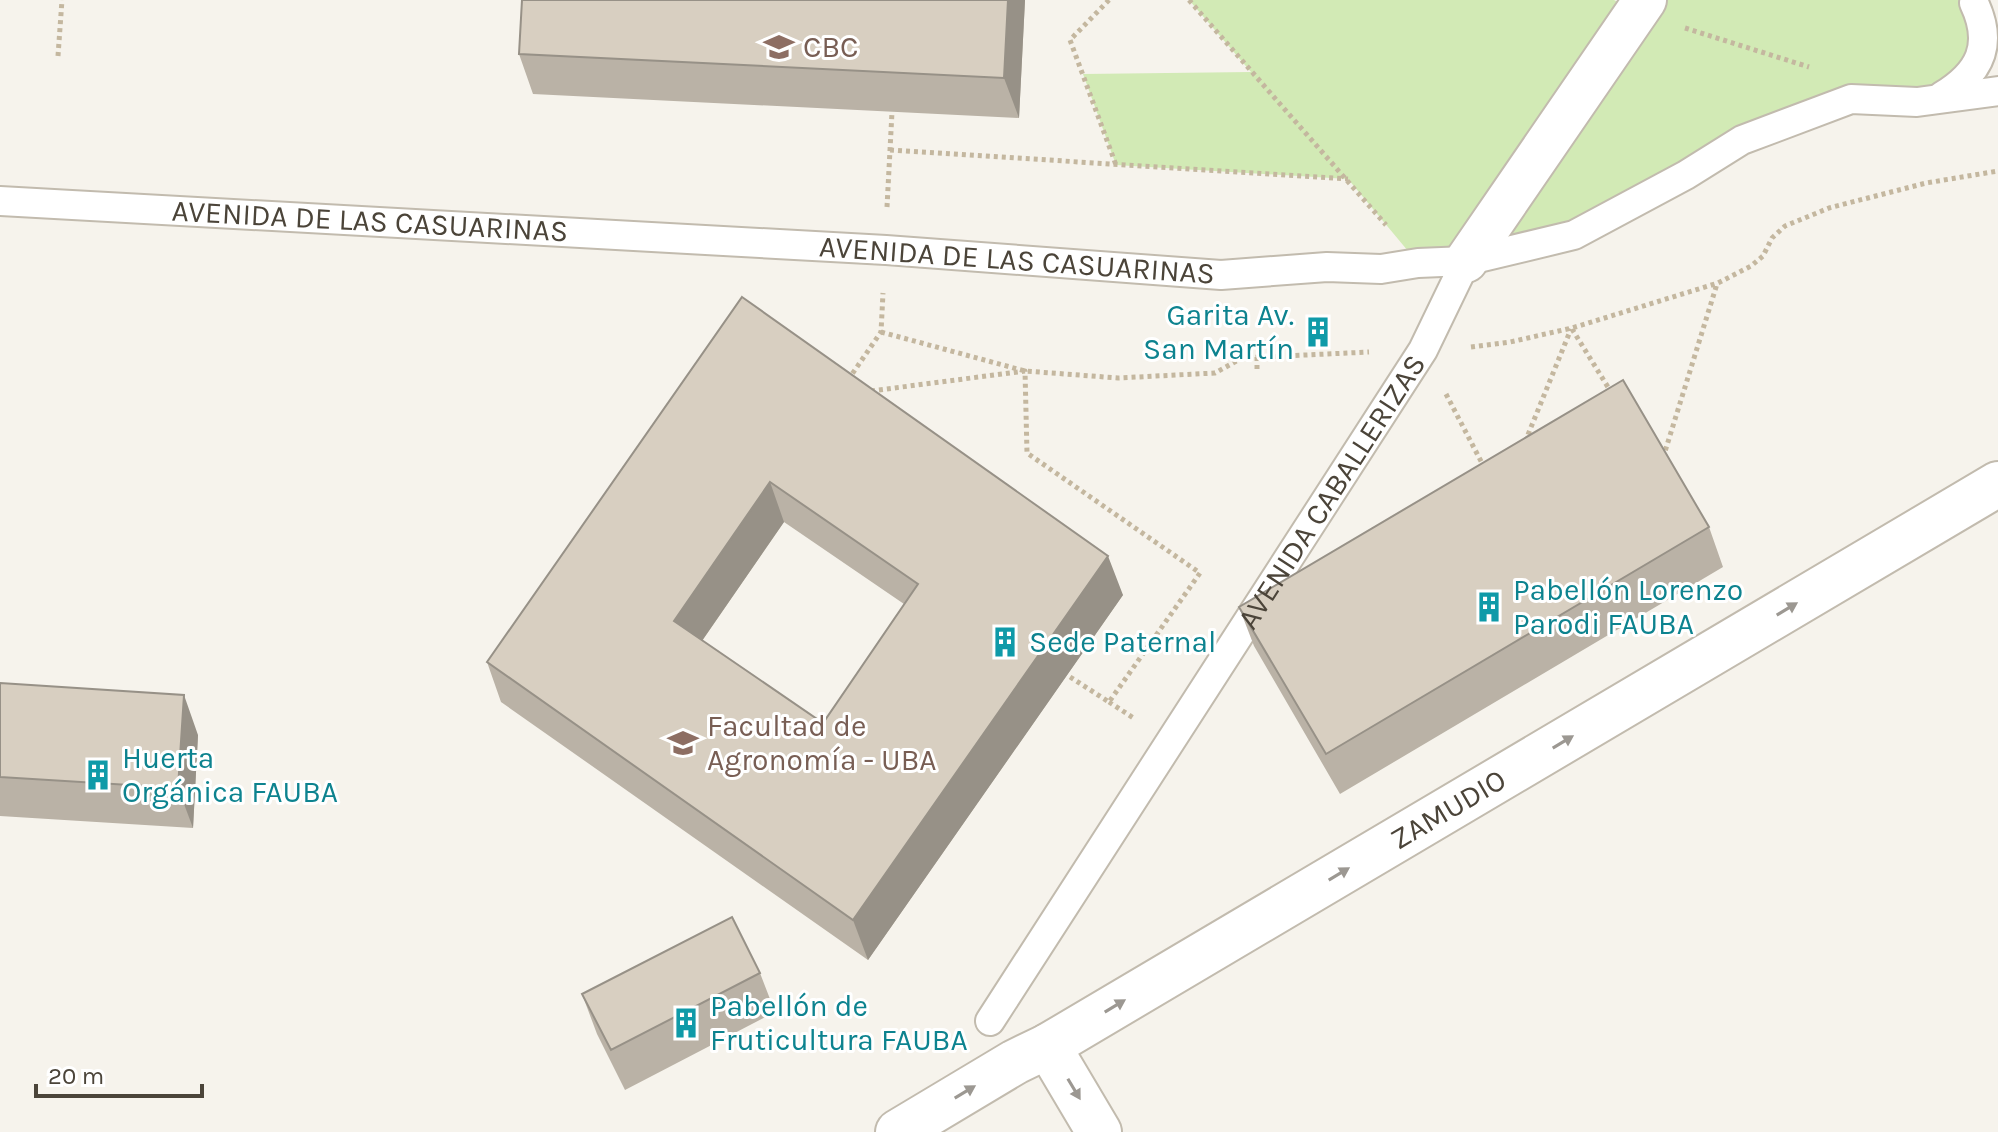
<svg xmlns="http://www.w3.org/2000/svg" width="1998" height="1132" viewBox="0 0 1998 1132" font-family="Karla,sans-serif">
	<rect width="100%" height="100%" fill="#f6f3ec"/>
	<path fill="#d2eab5" d="M1189,0H1614L1637,12L1645,0H1972L1981,19L1963,84L1851,99L1574,235L1418,263L1348,179L1116,165L1083,74L1251,72Z"/>
	<g fill="none" stroke-linecap="round" stroke-linejoin="round">
		<g stroke="#c2bbae" stroke-width="32">
			<g id="service">
				<path d="M1942,96C1980,73 1994,45 1974,3"/>
				<path d="M0,201L886,250L1221,275L1327,267L1381,269L1418,263L1466,261L1574,235L1686,175L1742,140L1851,99L1917,102L1998,91"/>
				<path id="s1" d="M990,1021L1423,350L1466,261"/>
			</g>
		</g>
		<g stroke="#c2bbae" stroke-width="46">
			<path id="pedestrian" d="M1466,261L1645,0"/>
		</g>
		<g stroke="#c2bbae" stroke-width="48">
			<g id="minor">
				<path d="M1048,1046L1099,1132"/>
				<path id="s2" d="M898,1132L1015,1062L1048,1046L1998,484"/>
			</g>
		</g>
		<path stroke="#c4b79f" stroke-width="5" stroke-dasharray="4 4" stroke-linecap="butt" d="M1109,0L1070,40L1116,165
			M1189,0L1386,225
			M1685,28L1809,67
			M58,56L62,0
			M890,150L1348,179
			M887,207L892,112
			M1572,329L1611,392
			M881,332L1025,371L1118,378L1215,373L1242,358L1369,352
			M1471,347L1510,342L1572,328L1718,283L1751,266L1763,256L1772,238L1785,226L1829,208L1926,183L1998,171
			M1257,357V373
			M848,380L881,332L883,293
			M871,391L1025,371L1027,453L1200,573L1109,702L1067,675
			M1446,394L1484,467
			M1525,442L1571,329
			M1663,458L1717,284
			M1109,702L1135,719"/>
		<use href="#service" stroke="#fff" stroke-width="28"/>
		<use href="#pedestrian" stroke="#fff" stroke-width="42"/>
		<use href="#minor" stroke="#fff" stroke-width="44"/>
	</g>
	<path fill="#bab2a6" fill-rule="evenodd" d="M1025,0L1019,118L533,94L519,54Z
		M742,297L1123,595L868,960L501,702L487,662ZM784,522L904,604L823,723L702,641Z
		M1709,527L1723,567L1340,794L1254,646L1239,607Z
		M0,683L198,735L193,828L0,816Z
		M760,973L775,1012L625,1090L597,1034L582,994Z"/>
	<path fill="#979187" d="M1008,0H1025L1019,118L1004,78Z
		M770,482L784,522L688,661L674,621Z
		M1108,556L1123,595L868,960L853,920Z
		M184,695L198,735L193,828L178,788Z"/>
	<path fill="#d8cfc1" stroke="#979187" stroke-width="2" fill-rule="evenodd" d="M522,0H1008L1004,78L519,54Z
		M742,297L1108,556L853,920L487,662ZM770,482L918,584L823,723L674,621Z
		M1623,380L1709,527L1326,754L1239,607Z
		M0,683L184,695L178,788L0,777Z
		M732,917L760,973L611,1050L582,994Z"/>
	<defs><path id="oneway-solid" d="M-6-.8H1V-3.2L6.5 0L1 3.2V.8H-6Z" transform="scale(2)"/></defs>
	<g fill="#9c9892">
		<use href="#oneway-solid" transform="translate(1787 609) rotate(-31)"/>
		<use href="#oneway-solid" transform="translate(1563 742) rotate(-31)"/>
		<use href="#oneway-solid" transform="translate(1339 874) rotate(-31)"/>
		<use href="#oneway-solid" transform="translate(1115 1006) rotate(-31)"/>
		<use href="#oneway-solid" transform="translate(1074 1089) rotate(59)"/>
		<use href="#oneway-solid" transform="translate(965 1092) rotate(-31)"/>
	</g>
	<defs>
		<g id="university-bare" transform="scale(2.4)"><path d="M0-5L7-2L0 1L-7-2ZM-4 1L0 2.5L4 1V4Q0 6-4 4Z" fill="#8d6e63" stroke="#fff" stroke-width="2.5" paint-order="stroke"/></g>
		<g id="building-bare" transform="scale(2.4)"><path d="M-4-6H4V6H1V3H-1V6H-4ZM-2.5-4.3h1.7v1.8h-1.7ZM.8-4.3h1.7v1.8H.8ZM-2.5-1h1.7V.8h-1.7ZM.8-1h1.7V.8H.8Z" fill="#0f9aa8" stroke="#fff" stroke-width="2.5" paint-order="stroke"/></g>
	</defs>
	<g fill-rule="evenodd">
		<use href="#university-bare" x="779" y="47"/>
		<use href="#building-bare" x="1318" y="332"/>
		<use href="#building-bare" x="1489" y="607"/>
		<use href="#building-bare" x="1005" y="642"/>
		<use href="#university-bare" x="683" y="743"/>
		<use href="#building-bare" x="98" y="775"/>
		<use href="#building-bare" x="686" y="1023"/>
	</g>
	<g text-anchor="middle" dominant-baseline="central" stroke-width="6" stroke-linejoin="round" paint-order="stroke">
		<g font-size="30" fill="#785e54" stroke="#fff" text-anchor="start">
			<text x="803" y="47">CBC</text>
			<text x="707" y="726">Facultad de<tspan x="707" dy="34">Agronomía - UBA</tspan></text>
		</g>
		<g font-size="30" fill="#4b4439" stroke="#fff">
			<text transform="translate(370 221) rotate(3)">AVENIDA DE LAS CASUARINAS</text>
			<text transform="translate(1017 260) rotate(4)">AVENIDA DE LAS CASUARINAS</text>
			<text stroke="none"><textPath href="#s1" startOffset="630">AVENIDA CABALLERIZAS</textPath></text>
			<text stroke="none"><textPath href="#s2" startOffset="638">ZAMUDIO</textPath></text>
		</g>
		<g font-size="30" fill="#0d838f" stroke="#fff" text-anchor="start">
			<text x="1294" y="315" text-anchor="end">Garita Av.<tspan x="1294" dy="34">San Martín</tspan></text>
			<text x="1513" y="590">Pabellón Lorenzo<tspan x="1513" dy="34">Parodi FAUBA</tspan></text>
			<text x="1029" y="642">Sede Paternal</text>
			<text x="122" y="758">Huerta<tspan x="122" dy="34">Orgánica FAUBA</tspan></text>
			<text x="710" y="1006">Pabellón de<tspan x="710" dy="34">Fruticultura FAUBA</tspan></text>
		</g>
	</g>
	<path d="M36 1084v12h166v-12" fill="none" stroke="#4b4439" stroke-width="4"/>
	<text x="48" y="1084" font-size="24" fill="#4b4439" stroke="#ffffff" stroke-width="6" paint-order="stroke">20 m</text>
</svg>
